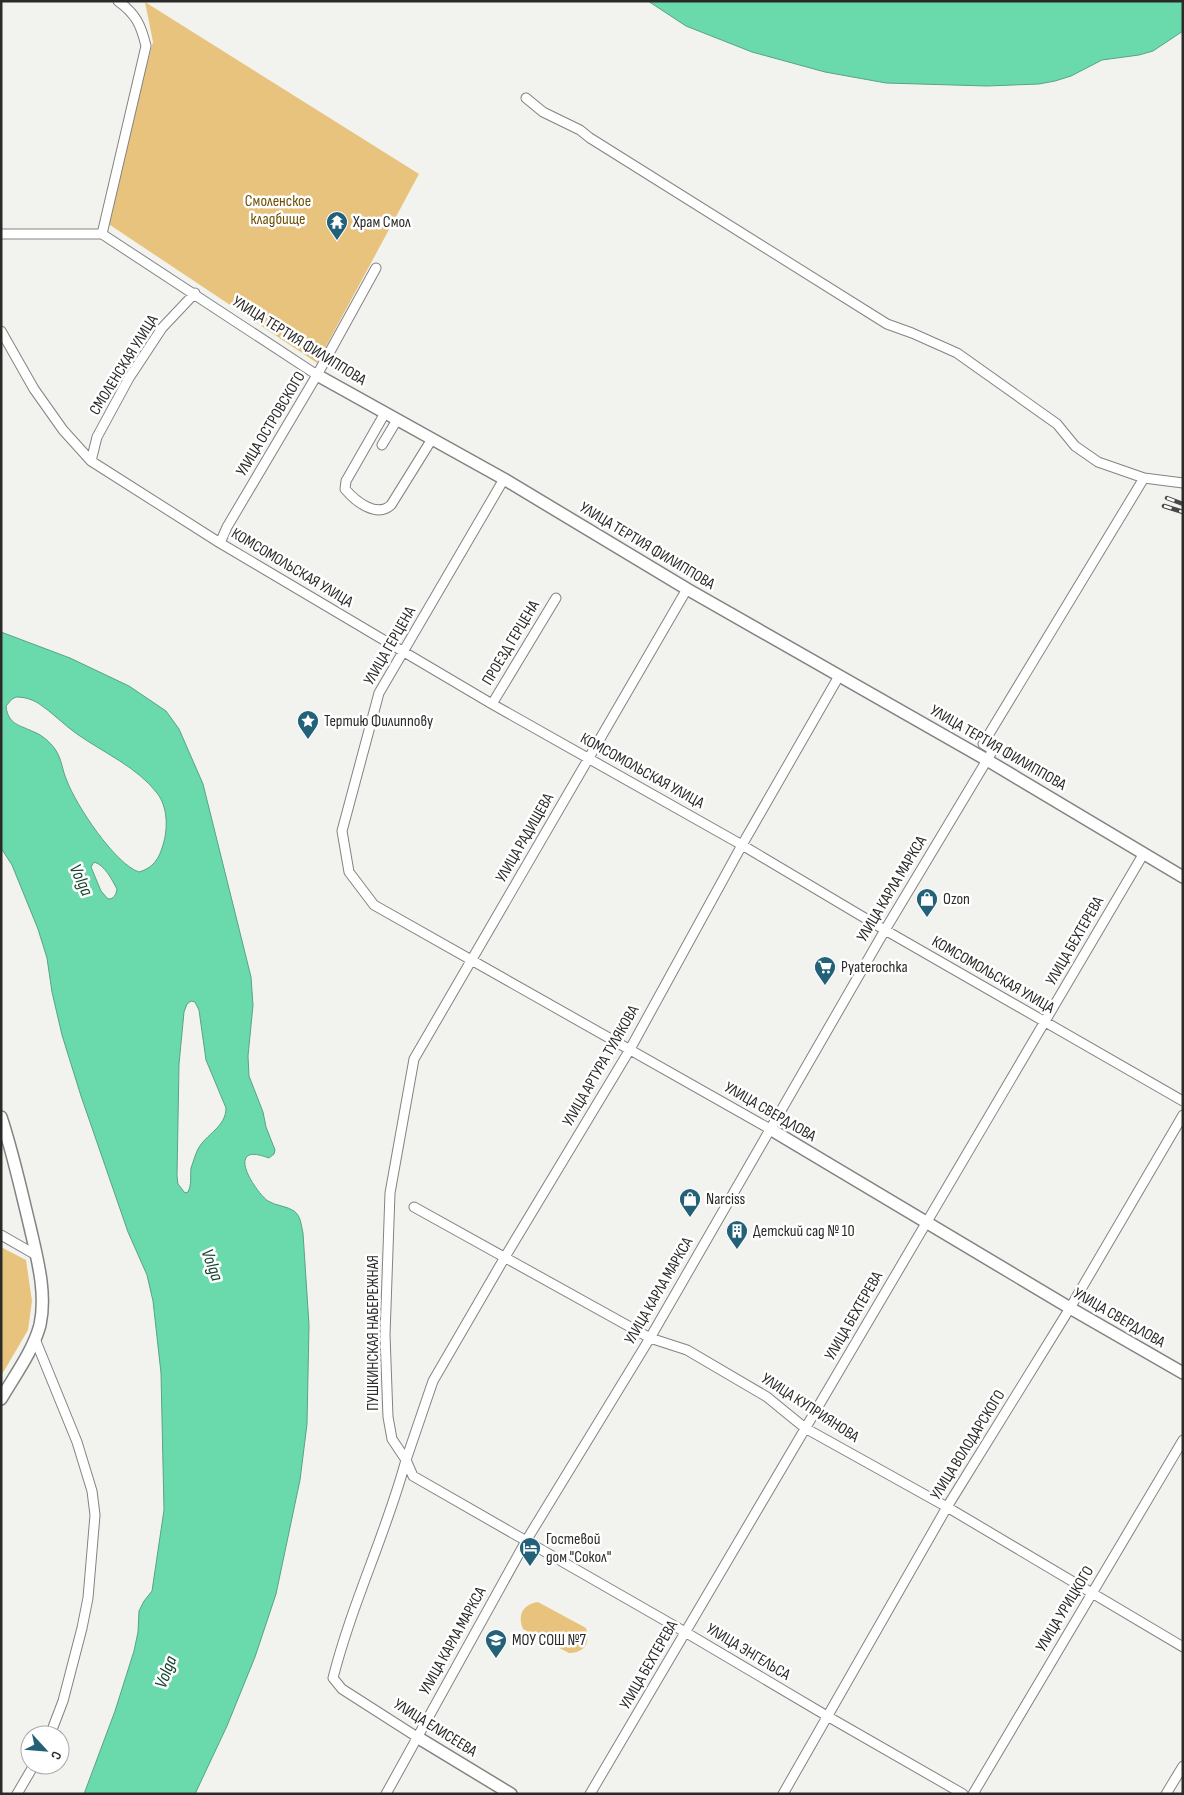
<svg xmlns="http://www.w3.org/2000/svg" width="1184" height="1795" viewBox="0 0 1184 1795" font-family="'Sofia Sans Condensed',sans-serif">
	<rect width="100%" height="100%" fill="#f2f3ef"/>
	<path fill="#e8c37d" d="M145,2L419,174L317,363L104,221L153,42Z
		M1,1247L26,1260L32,1301L28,1330L1,1376Z
		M538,1602L586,1628C591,1643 584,1653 569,1653L523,1629C517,1615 523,1604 538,1602Z"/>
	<path fill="#6ad9ab" stroke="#57a484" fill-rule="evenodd" d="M648,1H1183V31L1153,51L1139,55L1102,60L1071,76L1055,81L1039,84L987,86L886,83L825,72L752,52L686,26Z
		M1,632L70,658L129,686L166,711L179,729L203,784L251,977L253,1005L248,1056L249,1076L263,1112L266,1127L275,1150L274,1154L269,1158C263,1156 255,1153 249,1155C235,1162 260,1196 268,1201C276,1206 287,1206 294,1211C301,1216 301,1225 303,1233L309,1325L307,1424L300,1480L276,1594L255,1657L227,1726L195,1794H84L115,1711L134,1651L138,1632L139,1611L144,1601L152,1591L164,1510L161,1373L153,1301L147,1275L128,1232L81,1096L62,1035L52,992L47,958L38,929L12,865L1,848ZM16,697C24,697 31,699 38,703C52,712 64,725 77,734C104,753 137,767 157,793C168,807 168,829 163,845C159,859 153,868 139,872C115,864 76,805 67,781C62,770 62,759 55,749C50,742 42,735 34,732C20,725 8,725 6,706L12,699ZM94,862C105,865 112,880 117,889C116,895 114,899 108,899L101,891L91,867ZM191,1001L195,1002L199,1010L206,1060L226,1108C226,1127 206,1134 198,1149C195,1155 193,1163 191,1168C190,1177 192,1184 188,1192L185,1193L178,1184L177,1176L179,1064L184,1012L187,1004Z"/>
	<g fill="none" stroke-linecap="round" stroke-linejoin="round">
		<g stroke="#838481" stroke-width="11">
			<path id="minor" d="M1,234H102
				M102,234L317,375
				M102,234L146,46C141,25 136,14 118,1
				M1,331L34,389L63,430L91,461L220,543L404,652L492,704L742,845L885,930L1183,1101
				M385,413L346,481L345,489C356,502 377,518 391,505L432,439
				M382,445L397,420
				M91,461L97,437L129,378L162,328L195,293
				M1144,478L1183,483
				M504,479L379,693L342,831L349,872L374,905L770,1129
				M220,543L227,527L317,375L376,268
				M839,676L742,845L629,1051L505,1257L433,1381L406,1460L413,1476L685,1632L827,1716L963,1794
				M492,704L556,598
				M414,1207L650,1338L687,1350L767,1397L805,1428L947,1507L1183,1647
				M1,1235L36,1255
				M35,1339L77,1442L92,1491L95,1515L88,1598L82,1628L63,1701L50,1735
				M417,1737L342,1689L333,1678C352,1603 386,1534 406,1460L392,1439L388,1417L385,1335L390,1193L414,1059L687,589
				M17,1794L34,1765
				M386,1794L526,1541L650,1338L885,930L993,750L983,744L1144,478L1098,462L1075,446L1057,424L957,353L912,333L887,324L590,138L580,130L543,112L526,98
				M590,1794L1144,853
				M783,1794L947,1507L1070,1308L1183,1115
				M973,1794L1183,1440
				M1166,1794L1183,1766"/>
		</g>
		<g stroke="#838481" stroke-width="14">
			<path id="tertiary" d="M317,375L504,479L687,589L987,760L1183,877
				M1,1117C13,1153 21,1190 30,1227C37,1258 47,1293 40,1325C33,1351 15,1375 1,1399
				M770,1129L1070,1308L1183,1373
				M417,1737L511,1794"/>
		</g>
		<use href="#minor" stroke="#fff" stroke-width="9"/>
		<use href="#tertiary" stroke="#fff" stroke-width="11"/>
		<g stroke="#484847" stroke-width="4.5">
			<path id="rail" d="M1167,498L1183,504
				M1164,506L1183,512"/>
		</g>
		<use href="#rail" stroke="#fff" stroke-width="2.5" stroke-dasharray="8" stroke-linecap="butt"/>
	</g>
	<defs>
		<g id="temple-pin" transform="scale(1.125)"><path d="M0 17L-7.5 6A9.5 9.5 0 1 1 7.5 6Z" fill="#226177" stroke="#fff"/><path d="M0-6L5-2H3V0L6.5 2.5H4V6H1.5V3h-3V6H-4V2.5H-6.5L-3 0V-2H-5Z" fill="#fff"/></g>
		<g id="sight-pin" transform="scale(1.125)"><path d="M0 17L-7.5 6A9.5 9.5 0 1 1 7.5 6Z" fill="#226177" stroke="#fff"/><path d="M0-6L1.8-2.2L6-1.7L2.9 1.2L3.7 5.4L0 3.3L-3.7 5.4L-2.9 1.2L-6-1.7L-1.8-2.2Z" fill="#fff"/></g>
		<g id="shop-pin" transform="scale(1.125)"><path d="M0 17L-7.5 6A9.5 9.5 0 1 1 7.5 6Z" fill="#226177" stroke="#fff"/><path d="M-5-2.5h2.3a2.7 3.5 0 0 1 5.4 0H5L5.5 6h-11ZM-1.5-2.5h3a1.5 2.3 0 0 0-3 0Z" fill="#fff"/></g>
		<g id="supermarket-pin" transform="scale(1.125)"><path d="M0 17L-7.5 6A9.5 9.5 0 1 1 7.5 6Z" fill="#226177" stroke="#fff"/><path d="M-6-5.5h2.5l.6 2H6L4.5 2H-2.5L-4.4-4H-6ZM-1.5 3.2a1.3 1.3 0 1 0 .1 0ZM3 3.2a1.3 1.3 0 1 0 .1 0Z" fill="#fff"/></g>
		<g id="building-pin" transform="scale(1.125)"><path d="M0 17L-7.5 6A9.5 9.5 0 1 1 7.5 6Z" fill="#226177" stroke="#fff"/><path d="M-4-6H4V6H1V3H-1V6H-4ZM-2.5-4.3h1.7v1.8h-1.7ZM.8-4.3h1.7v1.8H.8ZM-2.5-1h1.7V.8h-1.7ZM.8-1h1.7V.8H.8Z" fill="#fff"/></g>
		<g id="hotel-pin" transform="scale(1.125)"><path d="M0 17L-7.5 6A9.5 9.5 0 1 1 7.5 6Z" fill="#226177" stroke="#fff"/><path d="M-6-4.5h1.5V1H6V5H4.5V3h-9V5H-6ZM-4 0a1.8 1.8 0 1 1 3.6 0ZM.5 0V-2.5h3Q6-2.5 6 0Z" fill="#fff"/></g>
		<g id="school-pin" transform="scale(1.125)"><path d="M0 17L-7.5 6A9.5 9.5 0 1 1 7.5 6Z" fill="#226177" stroke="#fff"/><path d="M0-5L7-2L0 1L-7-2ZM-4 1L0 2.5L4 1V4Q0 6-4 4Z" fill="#fff"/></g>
	</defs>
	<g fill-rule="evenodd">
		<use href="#temple-pin" x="337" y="222"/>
		<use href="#sight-pin" x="308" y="721"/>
		<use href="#shop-pin" x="927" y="899"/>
		<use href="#supermarket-pin" x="825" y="967"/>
		<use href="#shop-pin" x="690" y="1199"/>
		<use href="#building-pin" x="737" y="1231"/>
		<use href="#hotel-pin" x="530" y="1548"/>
		<use href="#school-pin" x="496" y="1640"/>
	</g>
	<g text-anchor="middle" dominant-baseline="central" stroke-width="5" stroke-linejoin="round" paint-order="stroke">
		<g font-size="16" fill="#6f5104" stroke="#fff">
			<text x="278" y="201">Смоленское<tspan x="278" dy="18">кладбище</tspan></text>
		</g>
		<g font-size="16" fill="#2a2a29" stroke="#fff" text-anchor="start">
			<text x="353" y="222">Храм Смол</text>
			<text x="324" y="721">Тертию Филиппову</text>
			<text x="943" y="899">Ozon</text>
			<text x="841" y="967">Pyaterochka</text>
			<text x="706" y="1199">Narciss</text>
			<text x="753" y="1231">Детский сад № 10</text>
			<text x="546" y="1539">Гостевой<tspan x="546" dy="18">дом "Сокол"</tspan></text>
			<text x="512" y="1640">МОУ СОШ №7</text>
		</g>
		<g font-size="16" fill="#2a2a29" stroke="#fff">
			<text transform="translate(299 341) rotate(32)">УЛИЦА ТЕРТИЯ ФИЛИППОВА</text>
			<text transform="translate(124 365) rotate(-58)">СМОЛЕНСКАЯ УЛИЦА</text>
			<text transform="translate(271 424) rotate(-59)">УЛИЦА ОСТРОВСКОГО</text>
			<text transform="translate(647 546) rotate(31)">УЛИЦА ТЕРТИЯ ФИЛИППОВА</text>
			<text transform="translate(292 568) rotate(31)">КОМСОМОЛЬСКАЯ УЛИЦА</text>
			<text transform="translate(511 643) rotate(-59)">ПРОЕЗД ГЕРЦЕНА</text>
			<text transform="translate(390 646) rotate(-60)">УЛИЦА ГЕРЦЕНА</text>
			<text transform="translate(998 748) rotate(30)">УЛИЦА ТЕРТИЯ ФИЛИППОВА</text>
			<text transform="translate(642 771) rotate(29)">КОМСОМОЛЬСКАЯ УЛИЦА</text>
			<text transform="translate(525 838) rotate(-60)">УЛИЦА РАДИЩЕВА</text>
			<text transform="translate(892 889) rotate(-59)">УЛИЦА КАРЛА МАРКСА</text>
			<text transform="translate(1075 941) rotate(-60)">УЛИЦА БЕХТЕРЕВА</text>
			<text transform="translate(993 975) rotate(30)">КОМСОМОЛЬСКАЯ УЛИЦА</text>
			<text transform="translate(601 1066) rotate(-60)">УЛИЦА АРТУРА ТУЛЯКОВА</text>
			<text transform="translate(770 1112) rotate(30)">УЛИЦА СВЕРДЛОВА</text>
			<text transform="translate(659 1291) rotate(-60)">УЛИЦА КАРЛА МАРКСА</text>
			<text transform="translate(854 1316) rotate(-60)">УЛИЦА БЕХТЕРЕВА</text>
			<text transform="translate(1119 1318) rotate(30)">УЛИЦА СВЕРДЛОВА</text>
			<text transform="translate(373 1333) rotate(-90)">ПУШКИНСКАЯ НАБЕРЕЖНАЯ</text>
			<text transform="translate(810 1408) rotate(33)">УЛИЦА КУПРИЯНОВА</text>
			<text transform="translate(968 1445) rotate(-58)">УЛИЦА ВОЛОДАРСКОГО</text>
			<text transform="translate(1065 1609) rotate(-59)">УЛИЦА УРИЦКОГО</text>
			<text transform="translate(453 1641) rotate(-61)">УЛИЦА КАРЛА МАРКСА</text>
			<text transform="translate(748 1652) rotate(31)">УЛИЦА ЭНГЕЛЬСА</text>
			<text transform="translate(649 1665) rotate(-60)">УЛИЦА БЕХТЕРЕВА</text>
			<text transform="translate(435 1728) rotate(32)">УЛИЦА ЕЛИСЕЕВА</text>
		</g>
		<g font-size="18" font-style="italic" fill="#154432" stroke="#fff">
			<text transform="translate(81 880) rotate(65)">Volga</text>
			<text transform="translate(212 1265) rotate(70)">Volga</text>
			<text transform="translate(166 1672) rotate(-69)">Volga</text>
		</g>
	</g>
	<rect width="1184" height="1795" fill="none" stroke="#2a2a29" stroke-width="5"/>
	<g transform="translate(45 1750) rotate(116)"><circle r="24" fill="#ffffff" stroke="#aaaaa9"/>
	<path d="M0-4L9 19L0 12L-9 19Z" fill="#226177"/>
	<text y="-8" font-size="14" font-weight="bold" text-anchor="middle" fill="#2a2a29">С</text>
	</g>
</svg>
